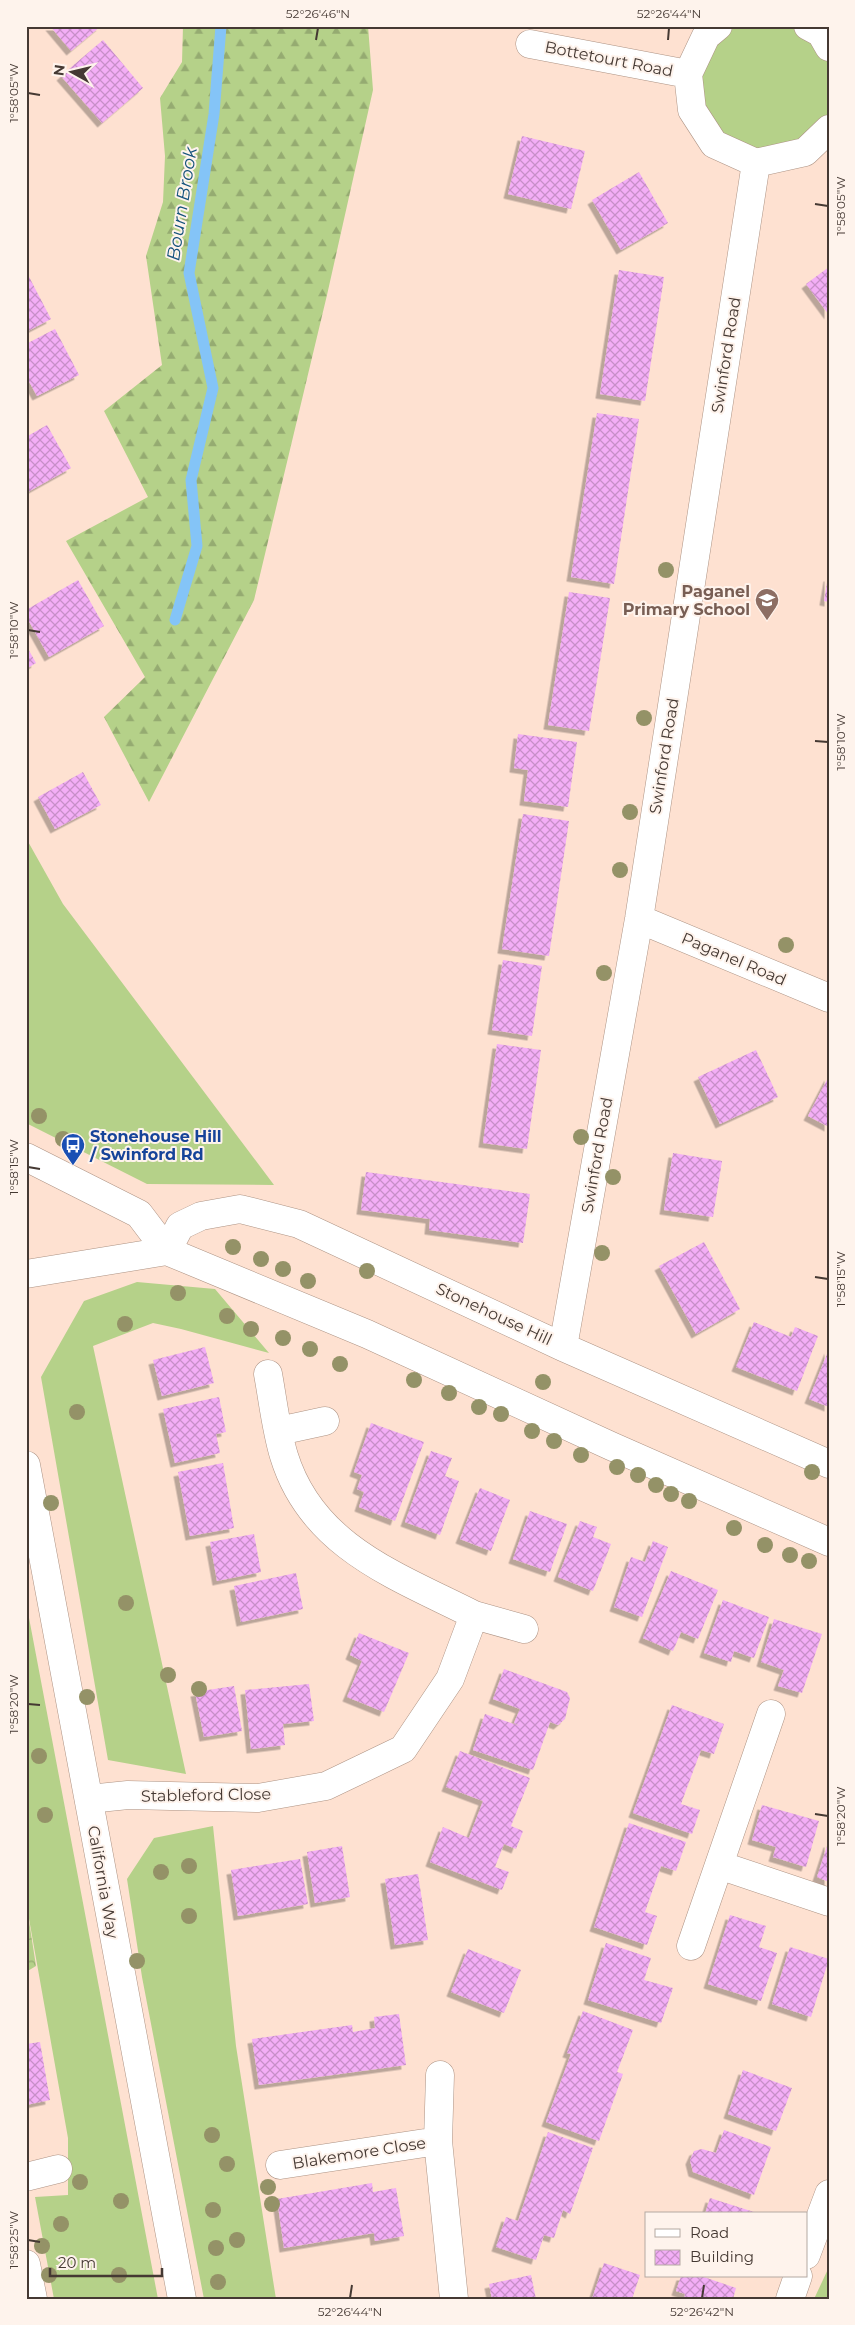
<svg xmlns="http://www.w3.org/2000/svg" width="855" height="2325" viewBox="0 0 855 2325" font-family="Montserrat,sans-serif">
	<defs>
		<pattern id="forest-firs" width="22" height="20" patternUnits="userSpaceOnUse" patternTransform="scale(1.25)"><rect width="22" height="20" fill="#b5d189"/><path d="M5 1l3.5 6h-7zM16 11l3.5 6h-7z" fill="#95ab71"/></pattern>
		<pattern id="park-crowns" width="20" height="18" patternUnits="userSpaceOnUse" patternTransform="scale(1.25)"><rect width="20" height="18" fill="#b5d189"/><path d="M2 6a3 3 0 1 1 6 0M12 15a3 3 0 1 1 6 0" fill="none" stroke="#95ab71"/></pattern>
		<pattern id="building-cross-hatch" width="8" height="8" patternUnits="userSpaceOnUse" patternTransform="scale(1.25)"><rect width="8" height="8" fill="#f3aef6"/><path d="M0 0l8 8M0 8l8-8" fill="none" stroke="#c78fc8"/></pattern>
		<filter id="shadow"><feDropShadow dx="-4.5" dy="4.5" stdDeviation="0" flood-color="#0004"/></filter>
	</defs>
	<rect width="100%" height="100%" fill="#fee1d1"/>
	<path fill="#b5d189" d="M723,26H804L829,52V122L827,128L756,161L694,110L710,37Z
		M26,838L63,904L274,1185L147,1184L26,1123Z
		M137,1282L215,1289L269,1353L181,1329L153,1323L93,1346L186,1774L108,1760L41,1377L84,1301Z
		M26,1602L158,2299H54L35,2197L68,2195V2138L26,1902Z
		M213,1826L236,2046L276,2299H204L142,1977L127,1879L154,1838Z
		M829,2267V2299H814Z"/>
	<path fill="url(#forest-firs)" d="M183,26H368L373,90L327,295L254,600L149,802L104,717L145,677L66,541L148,497L104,411L162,365L146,256L163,202L165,156L160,98L182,62Z"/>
	<path fill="url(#park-crowns)" d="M26,1902L36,1966L26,1972Z"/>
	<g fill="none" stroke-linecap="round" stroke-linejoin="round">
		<path stroke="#84c4f7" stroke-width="11" d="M175,620L197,546L191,480L213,388L189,273L214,114L221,26"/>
	</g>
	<path fill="url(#building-cross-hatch)" filter="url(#shadow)" d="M50,26H101L71,51Z
		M103,40L143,88L102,123L61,76Z
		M522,136L585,151L571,209L508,194Z
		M639,172L668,223L621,250L592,200Z
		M829,267V315L806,284Z
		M619,270L664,277L645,401L600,394Z
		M26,271L51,319L26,332Z
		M55,329L79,375L37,396L26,376V344Z
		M597,413L639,419L614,584L571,577Z
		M47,425L71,468L26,493V437Z
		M828,577H829V602L824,601Z
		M78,580L104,626L49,657L26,616V610Z
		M569,592L610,598L589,731L548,725Z
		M26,645L36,663L26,669Z
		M518,734L577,742L568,807L524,801L528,770L514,768Z
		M83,772L101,805L55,829L38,797Z
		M523,814L569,821L549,956L502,949Z
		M503,960L542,966L532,1036L492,1030Z
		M497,1044L541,1050L527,1149L483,1143Z
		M756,1050L778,1097L720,1124L698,1077Z
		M829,1076V1127L808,1116Z
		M673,1153L722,1161L713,1217L664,1210Z
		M366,1172L530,1194L523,1243L429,1230L430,1219L361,1210Z
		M704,1242L740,1309L696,1334L659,1266Z
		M754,1322L791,1337L795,1327L818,1336L797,1391L736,1367Z
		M205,1347L214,1383L162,1396L153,1360Z
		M829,1349V1407L809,1399Z
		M219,1397L226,1432L216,1434L220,1453L175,1463L163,1409Z
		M371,1423L424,1442L395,1521L359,1507L364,1492L357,1489L362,1475L354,1472Z
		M431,1451L452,1458L445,1476L459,1481L440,1535L405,1522Z
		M223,1463L234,1528L190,1536L178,1472Z
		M480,1488L510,1500L491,1551L460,1539Z
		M530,1511L567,1524L550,1572L513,1559Z
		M580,1521L597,1527L593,1537L611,1544L593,1591L558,1577Z
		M254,1534L261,1572L217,1581L210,1542Z
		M653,1541L668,1547L642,1617L614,1607L631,1557L645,1562Z
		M671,1571L718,1590L698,1639L681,1632L673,1651L643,1638Z
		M296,1573L303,1609L241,1622L234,1586Z
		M723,1600L769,1617L754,1658L734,1651L731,1662L704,1653Z
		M774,1619L822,1634L802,1693L778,1686L784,1670L761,1662Z
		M359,1633L409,1653L384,1712L347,1697L362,1661L350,1655Z
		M504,1669L567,1692L570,1698L565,1719L558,1725L550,1722L533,1770L473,1750L485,1714L520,1726L514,1723L520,1709L493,1699Z
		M309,1684L314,1721L283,1724L285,1745L251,1749L245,1690Z
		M234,1686L242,1731L204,1737L195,1692Z
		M672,1705L724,1724L714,1754L701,1750L681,1804L700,1810L692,1834L633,1813Z
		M460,1751L530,1778L511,1826L523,1831L516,1849L504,1844L495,1867L509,1872L502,1890L430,1862L443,1827L469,1838L483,1801L446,1787Z
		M762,1805L819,1821L806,1867L773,1857L776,1847L752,1840Z
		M629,1823L686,1842L676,1871L661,1866L645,1912L657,1916L647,1945L594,1927Z
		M828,1843H829V1882L817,1877Z
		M342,1846L350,1897L315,1903L307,1852Z
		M300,1859L308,1904L238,1916L231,1870Z
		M418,1874L428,1940L395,1945L385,1879Z
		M730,1915L766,1926L759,1947L777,1953L761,2001L708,1984Z
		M606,1943L651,1958L644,1980L673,1988L661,2023L588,2000Z
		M790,1947L829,1959L811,2017L772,2004Z
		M468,1949L521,1970L504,2013L451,1992Z
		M583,2011L633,2030L617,2072L623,2074L599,2141L546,2122L571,2054L567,2053Z
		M399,2014L406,2065L259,2085L252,2039L352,2025L353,2032L375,2028L374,2017Z
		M40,2042L50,2100L26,2105V2044Z
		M743,2070L792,2088L776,2131L728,2114Z
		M724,2130L771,2147L754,2195L693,2172L690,2160L694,2151L702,2149L716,2153Z
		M548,2132L593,2148L570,2214L563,2210L554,2238L544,2235L536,2260L496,2247L506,2217L518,2221Z
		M372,2183L373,2192L396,2188L404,2236L375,2241L374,2233L284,2248L277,2199Z
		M710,2198L754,2212V2214H705Z
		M604,2263L640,2275L632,2299H592Z
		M531,2275L536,2299H492L489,2284Z
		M681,2276H701L736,2288L733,2299H684L685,2294L676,2291Z"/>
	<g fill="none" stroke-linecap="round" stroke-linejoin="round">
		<g stroke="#ad9384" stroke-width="29">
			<path id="minor" d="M718,26L706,36L688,74L692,110L714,144L756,163L805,152L829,129
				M808,26L821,33L829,47
				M530,44L688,74
				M639,919L829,998
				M26,1157L139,1214L167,1251L367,1334L611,1446L829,1542
				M167,1251L180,1226L201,1216L240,1209L299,1224L563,1347L829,1464
				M26,1274L167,1251
				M563,1347L639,919L756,163
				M279,1431L325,1421
				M474,1615L524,1629
				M89,1799L128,1795L258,1798L326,1786L403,1749L450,1679L474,1615C397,1576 312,1547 284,1456C276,1430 273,1401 268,1374
				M719,1865L829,1902
				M691,1946L771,1714
				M440,2075L438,2141L454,2299
				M280,2165L438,2141
				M26,2177L58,2169
				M806,2255L829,2194
				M26,2264L33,2299
				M790,2299L798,2276"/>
		</g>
		<g stroke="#ad9384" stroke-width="29">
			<path id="tertiary" d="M26,1465L182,2299"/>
		</g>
		<use href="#minor" stroke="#fff" stroke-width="28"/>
		<use href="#tertiary" stroke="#fff" stroke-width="28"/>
	</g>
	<g fill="#949267">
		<circle cx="666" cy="570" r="8"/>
		<circle cx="644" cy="718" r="8"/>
		<circle cx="630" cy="812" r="8"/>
		<circle cx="620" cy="870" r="8"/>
		<circle cx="786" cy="945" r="8"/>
		<circle cx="604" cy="973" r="8"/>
		<circle cx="39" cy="1116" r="8"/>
		<circle cx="581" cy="1137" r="8"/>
		<circle cx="63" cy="1139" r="8"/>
		<circle cx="613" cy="1177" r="8"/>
		<circle cx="233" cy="1247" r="8"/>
		<circle cx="602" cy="1253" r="8"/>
		<circle cx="261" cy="1259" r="8"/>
		<circle cx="283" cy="1269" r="8"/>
		<circle cx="367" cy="1271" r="8"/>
		<circle cx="308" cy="1281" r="8"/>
		<circle cx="178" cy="1293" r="8"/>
		<circle cx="227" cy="1316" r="8"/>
		<circle cx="125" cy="1324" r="8"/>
		<circle cx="251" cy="1329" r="8"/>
		<circle cx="283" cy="1338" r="8"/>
		<circle cx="310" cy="1349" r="8"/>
		<circle cx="340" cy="1364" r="8"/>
		<circle cx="414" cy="1380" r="8"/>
		<circle cx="543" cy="1382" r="8"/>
		<circle cx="449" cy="1393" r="8"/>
		<circle cx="479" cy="1407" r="8"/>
		<circle cx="77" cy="1412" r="8"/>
		<circle cx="501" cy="1414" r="8"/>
		<circle cx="532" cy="1431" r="8"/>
		<circle cx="554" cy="1441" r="8"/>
		<circle cx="581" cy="1455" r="8"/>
		<circle cx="617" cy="1467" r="8"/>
		<circle cx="812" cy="1472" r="8"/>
		<circle cx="638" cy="1475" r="8"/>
		<circle cx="656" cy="1485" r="8"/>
		<circle cx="671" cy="1494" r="8"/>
		<circle cx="689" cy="1501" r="8"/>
		<circle cx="51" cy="1503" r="8"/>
		<circle cx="734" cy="1528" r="8"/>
		<circle cx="765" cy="1545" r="8"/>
		<circle cx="790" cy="1555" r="8"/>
		<circle cx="809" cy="1561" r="8"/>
		<circle cx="126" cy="1603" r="8"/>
		<circle cx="168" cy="1675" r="8"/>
		<circle cx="199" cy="1689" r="8"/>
		<circle cx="87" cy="1697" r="8"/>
		<circle cx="39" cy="1756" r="8"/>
		<circle cx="45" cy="1815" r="8"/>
		<circle cx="189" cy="1866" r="8"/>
		<circle cx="161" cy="1872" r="8"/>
		<circle cx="189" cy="1916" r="8"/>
		<circle cx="137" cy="1961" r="8"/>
		<circle cx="212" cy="2135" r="8"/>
		<circle cx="227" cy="2164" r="8"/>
		<circle cx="80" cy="2182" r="8"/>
		<circle cx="268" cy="2187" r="8"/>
		<circle cx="121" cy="2201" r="8"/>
		<circle cx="272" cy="2204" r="8"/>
		<circle cx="213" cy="2210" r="8"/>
		<circle cx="61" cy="2224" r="8"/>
		<circle cx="237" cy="2240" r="8"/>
		<circle cx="42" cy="2246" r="8"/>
		<circle cx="216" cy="2248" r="8"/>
		<circle cx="49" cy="2275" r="8"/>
		<circle cx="119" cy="2275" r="8"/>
		<circle cx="218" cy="2282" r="8"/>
	</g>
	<path fill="none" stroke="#453933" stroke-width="2" d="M316,40L318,28M668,40L669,28M28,93L40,95M815,204L828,206M28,630L40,632M815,741L828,742M28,1167L40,1169M815,1277L828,1279M28,1704L40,1705M815,1814L828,1816M28,2240L40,2242M350,2298L352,2285M702,2298L704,2285"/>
	<defs>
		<g id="school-pin" transform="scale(1.25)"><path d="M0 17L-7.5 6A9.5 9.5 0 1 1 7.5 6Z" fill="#8d6e63" stroke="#fef3ec"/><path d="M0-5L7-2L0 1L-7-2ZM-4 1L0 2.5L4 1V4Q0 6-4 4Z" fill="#fff"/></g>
		<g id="bus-pin" transform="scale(1.25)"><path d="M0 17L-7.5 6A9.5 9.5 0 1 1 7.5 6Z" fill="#1a4fb4" stroke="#fef3ec"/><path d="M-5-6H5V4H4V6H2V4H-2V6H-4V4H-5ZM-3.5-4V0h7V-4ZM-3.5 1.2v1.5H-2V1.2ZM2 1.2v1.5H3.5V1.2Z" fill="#fff"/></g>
	</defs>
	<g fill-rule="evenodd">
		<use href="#school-pin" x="767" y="600"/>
		<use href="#bus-pin" x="73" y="1145"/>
	</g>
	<g text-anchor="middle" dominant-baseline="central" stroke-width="4" stroke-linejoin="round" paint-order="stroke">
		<g font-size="16" fill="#453933" stroke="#fef3ec">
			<text transform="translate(609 59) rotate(11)">Bottetourt Road</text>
			<text transform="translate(726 355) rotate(-81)">Swinford Road</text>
			<text transform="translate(664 756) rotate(-81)">Swinford Road</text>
			<text transform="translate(734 959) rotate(23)">Paganel Road</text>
			<text transform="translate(597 1155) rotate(-80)">Swinford Road</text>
			<text transform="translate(494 1314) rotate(25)">Stonehouse Hill</text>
			<text transform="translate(206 1795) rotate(-1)">Stableford Close</text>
			<text transform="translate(103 1882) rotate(80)">California Way</text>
			<text transform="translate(359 2153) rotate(-9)">Blakemore Close</text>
		</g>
		<g font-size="16" font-weight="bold" fill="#785e54" stroke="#fef3ec" text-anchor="end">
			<text x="750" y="591">Paganel<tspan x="750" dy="18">Primary School</tspan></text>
		</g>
		<g font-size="16" font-weight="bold" fill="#164399" stroke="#fef3ec" text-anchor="start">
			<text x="90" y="1136">Stonehouse Hill<tspan x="90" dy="18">/ Swinford Rd</tspan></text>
		</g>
		<g font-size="18" font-style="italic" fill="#15537c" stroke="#fef3ec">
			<text transform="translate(182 204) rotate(-81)">Bourn Brook</text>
		</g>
	</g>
	<rect width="855" height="2325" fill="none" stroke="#fef3ec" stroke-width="55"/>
	<rect x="645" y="2212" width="162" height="65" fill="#fef3ec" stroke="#b4a9a2"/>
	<rect x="655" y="2229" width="25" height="8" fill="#ffffff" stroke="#b4a9a2"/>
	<text x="690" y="2238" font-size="15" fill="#453933">Road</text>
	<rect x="655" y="2250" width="25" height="15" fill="url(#building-cross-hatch)" stroke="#b4a9a2"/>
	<text x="690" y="2262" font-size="15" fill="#453933">Building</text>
	<g transform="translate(72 72) rotate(278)" stroke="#fef3ec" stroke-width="4" paint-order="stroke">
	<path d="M0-4L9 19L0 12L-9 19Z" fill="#453933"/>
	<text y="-8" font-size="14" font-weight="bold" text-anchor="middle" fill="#453933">N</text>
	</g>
	<path d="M50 2268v8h112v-8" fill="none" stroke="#453933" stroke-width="2.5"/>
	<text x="58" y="2268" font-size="15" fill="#453933" stroke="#fef3ec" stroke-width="4" paint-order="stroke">20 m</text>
	<rect x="28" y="28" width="800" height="2270" fill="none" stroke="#453933" stroke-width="2"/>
	<g font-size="12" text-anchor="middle" fill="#453933">
		<text x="318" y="18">52°26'46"N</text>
		<text x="669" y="18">52°26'44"N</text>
		<text transform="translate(14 93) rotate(-90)" y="4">1°58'05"W</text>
		<text transform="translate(841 206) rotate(-90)" y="4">1°58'05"W</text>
		<text transform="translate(14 630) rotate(-90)" y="4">1°58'10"W</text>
		<text transform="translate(841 742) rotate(-90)" y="4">1°58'10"W</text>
		<text transform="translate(14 1167) rotate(-90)" y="4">1°58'15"W</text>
		<text transform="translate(841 1279) rotate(-90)" y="4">1°58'15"W</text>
		<text transform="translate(14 1704) rotate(-90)" y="4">1°58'20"W</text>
		<text transform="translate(841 1816) rotate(-90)" y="4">1°58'20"W</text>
		<text transform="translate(14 2240) rotate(-90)" y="4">1°58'25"W</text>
		<text x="350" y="2316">52°26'44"N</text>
		<text x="702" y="2316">52°26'42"N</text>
	</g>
</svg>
